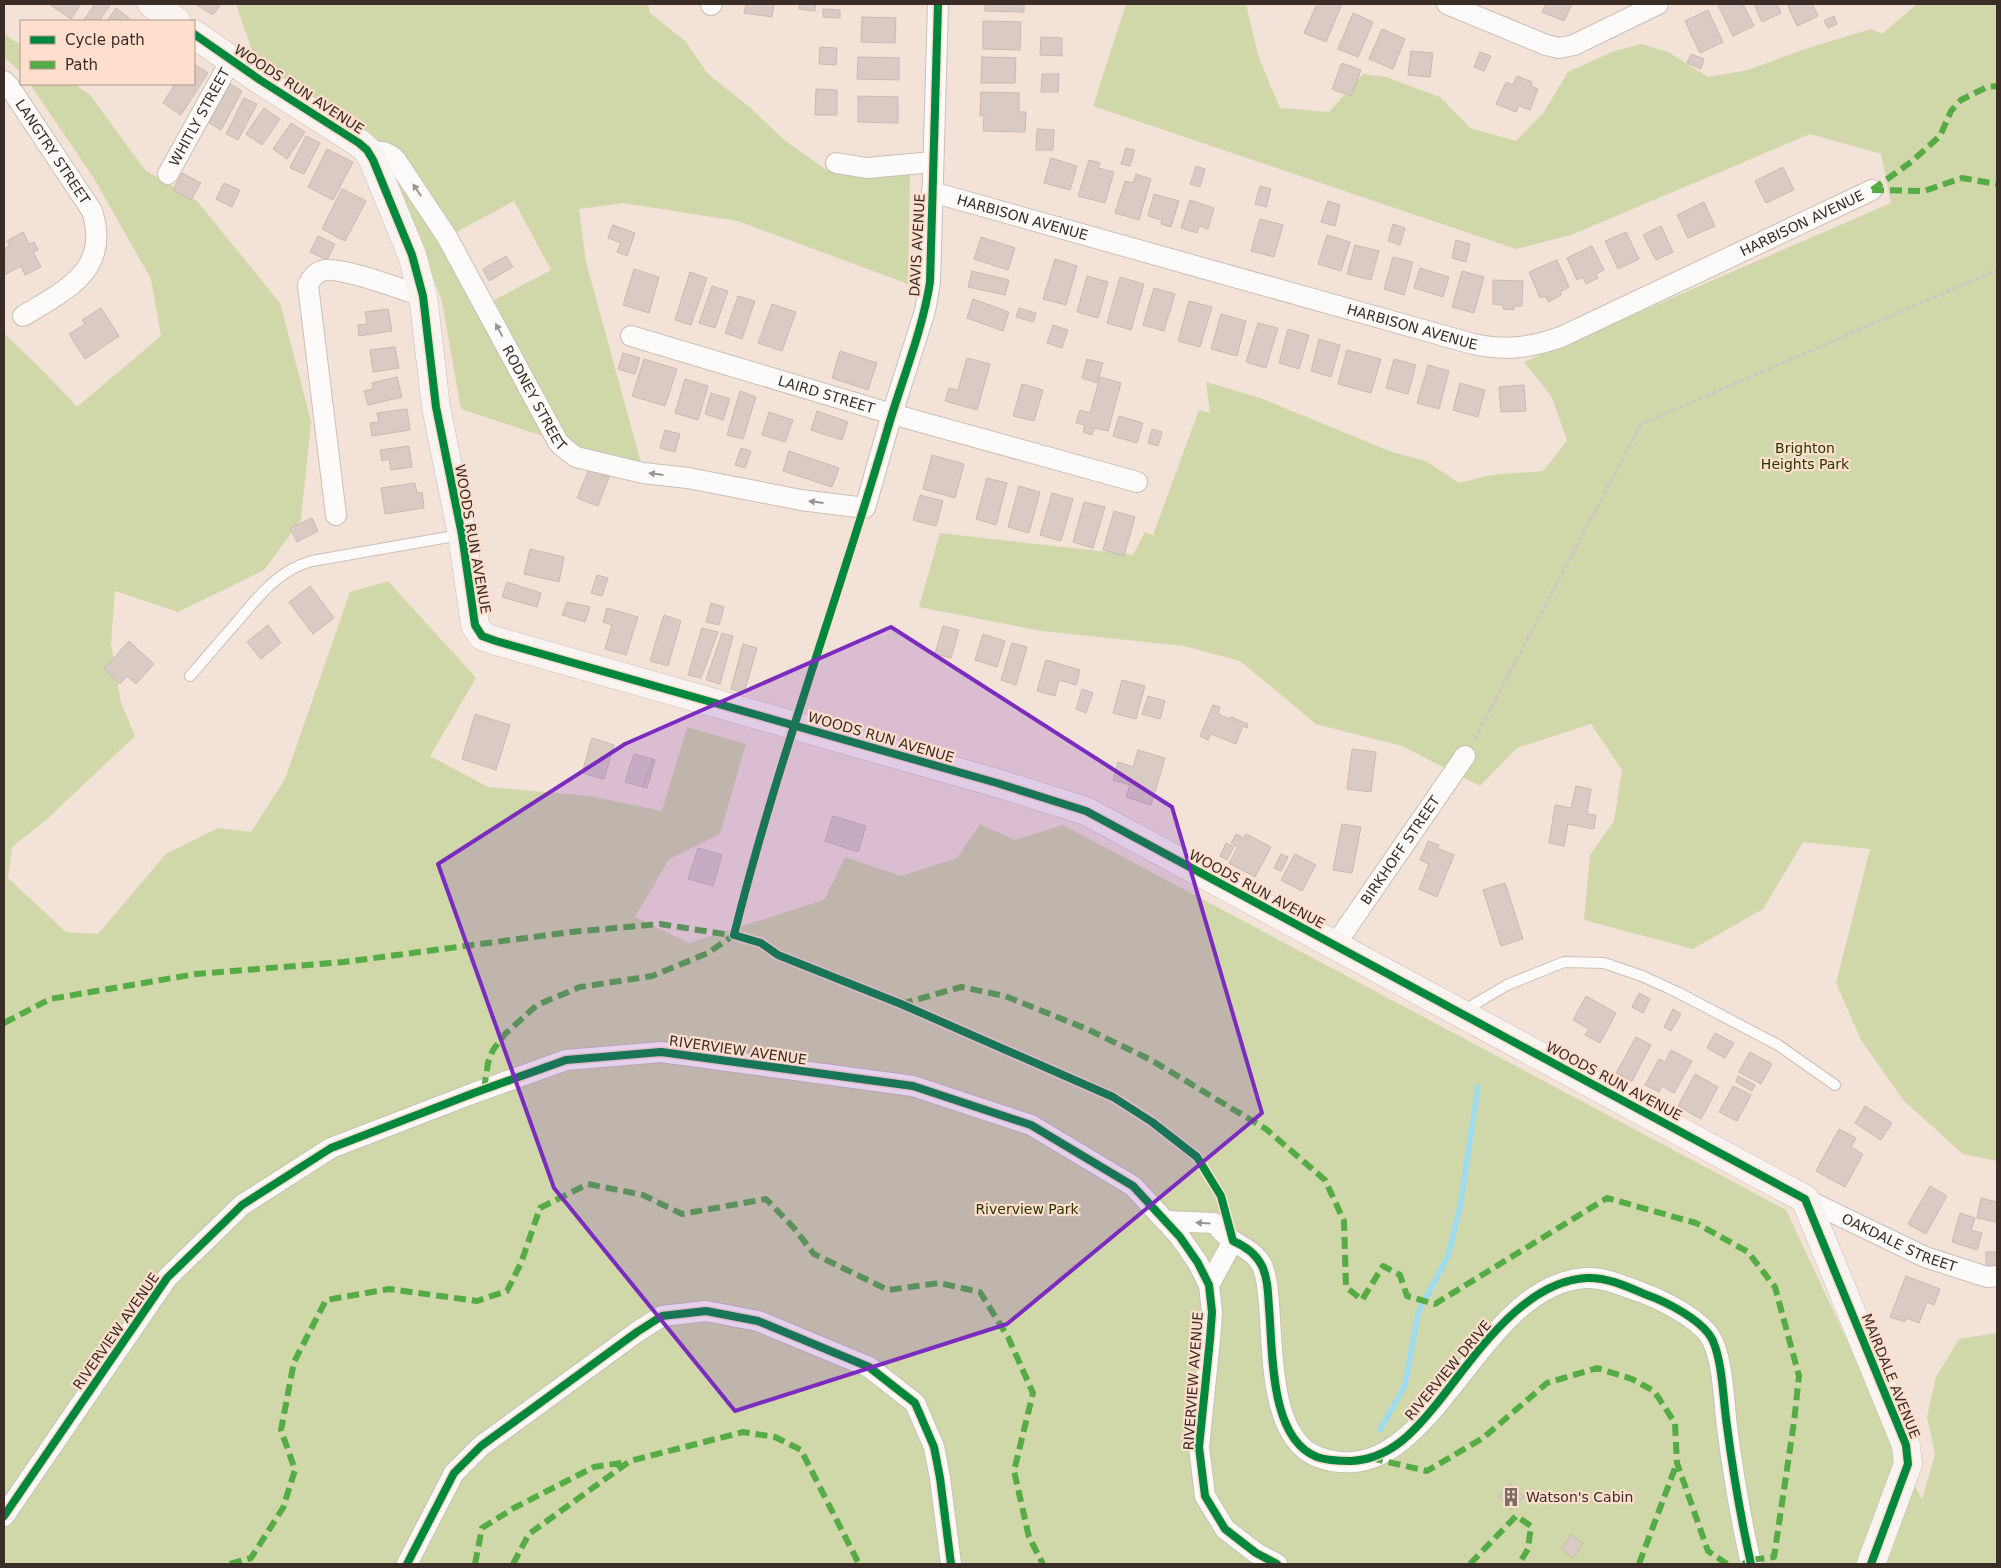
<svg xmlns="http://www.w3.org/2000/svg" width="2001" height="1568" viewBox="0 0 2001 1568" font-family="'DejaVu Sans',sans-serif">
	<rect width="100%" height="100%" fill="#f3e2d7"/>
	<path fill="#d0d7a9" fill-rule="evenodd" d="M236,4H648L650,13L685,41L708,74L752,109L784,140L828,171L876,176L910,172L908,284L738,221L623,203L579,209L586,262L641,463L552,439L461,409L442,301L398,184L376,141L255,60ZM514,201L551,270L485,305L447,237Z
		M1126,4H1246L1258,55L1280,108L1329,112L1363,74L1386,77L1440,97L1470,128L1516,141L1544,112L1568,72L1612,52L1641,44L1668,52L1708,77L1748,70L1805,49L1871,29L1882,34L1917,4H1997V1161L1963,1154L1903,1100L1861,1040L1836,983L1870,849L1803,842L1763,909L1693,949L1584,920L1590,855L1614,821L1622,770L1591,724L1517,748L1480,786L1402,746L1316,724L1240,661L1184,646L1042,631L919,607L940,533L1133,555L1145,532L1153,535L1199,410L1210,413L1206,382L1260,398L1392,452L1426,461L1459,483L1491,475L1543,471L1567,441L1552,397L1524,362L1891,203L1881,154L1810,134L1571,235L1516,249L1093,106Z
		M4,34L21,45V72L4,57Z
		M30,84H74L90,95L145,170L197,201L280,303L311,421L301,520L264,570L178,612L115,591L111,643L121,703L135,736L47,819L12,847L8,878L66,932L98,934L166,854L218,828L251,832L285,779L350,592L388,581L476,678L430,756L488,787L590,796L662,811L687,727L746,744L720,834L669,859L635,917L689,943L824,900L845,857L901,876L957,858L980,824L1015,840L1063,825L1786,1210L1922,1500L1935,1454L1927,1417L1936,1377L1959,1339L1997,1333V1564H4V333L52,380L77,407L161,336L151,279L95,180Z"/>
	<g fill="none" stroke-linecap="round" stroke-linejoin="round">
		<path stroke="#9edcf1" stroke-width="5.5" d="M1380,1430L1405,1385L1418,1313L1448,1256L1460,1207L1478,1087"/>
	</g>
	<path fill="#d9cbc4" stroke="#c8b9b3" d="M49,4H81L71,19Z
		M95,4H111L99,21H83Z
		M195,4H221L213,15Z
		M746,4H774L772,17L744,13Z
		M800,4H816L815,11L799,9Z
		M985,4H1024V12L985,11Z
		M1317,4H1342L1326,42L1304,33Z
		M1546,4H1572L1564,21L1542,12Z
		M1722,4H1743L1754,26L1733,36L1718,5Z
		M1754,4H1777L1781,13L1762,22Z
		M1787,4H1812L1818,16L1797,26Z
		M116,8L129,18L127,21H107Z
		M823,9L840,10V18L823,17Z
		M1708,10L1723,42L1700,53L1685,21Z
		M1353,13L1373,22L1358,57L1338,49Z
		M1834,16L1837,24L1828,28L1824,21Z
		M862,17L896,18L895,43L861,42Z
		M983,21L1021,22L1020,50L983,49Z
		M1382,29L1405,39L1393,69L1369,59Z
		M1041,37L1062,38V56L1040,55Z
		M820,47L837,48L836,65L819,64Z
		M1411,51L1433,53L1430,77L1408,75Z
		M1480,52L1491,56L1484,71L1474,67Z
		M1691,54L1704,59L1701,69L1687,63Z
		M858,57L899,58V80L857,79Z
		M982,57L1016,58L1015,83H981Z
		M1342,63L1361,70L1351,96L1332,89Z
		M194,64L208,73L181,115L163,103L175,84H194Z
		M1042,74H1059L1058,92H1041Z
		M1517,76L1532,82L1531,86L1538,89L1530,110L1519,106L1516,112L1496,104L1506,82L1513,85Z
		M230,84L242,91L221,130L209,123Z
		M816,89L837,90V115H815Z
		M981,92L1019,93V112H1026L1025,132L983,131L984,115L980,116Z
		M858,96L898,97V123L858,122Z
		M244,98L257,104L238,140L226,134Z
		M264,108L280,119L262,145L246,134Z
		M291,123L305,132L287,159L273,149Z
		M1037,129L1054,130L1053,150H1036Z
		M306,136L320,143L304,174L290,168Z
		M1126,148L1135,150L1130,166L1121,164Z
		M327,149L353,162L333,200L308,187Z
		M1051,158L1077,166L1070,190L1044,183Z
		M1089,160L1100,163L1098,168L1114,172L1105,203L1078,196Z
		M1196,166L1205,169L1200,187L1190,184Z
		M1783,167L1794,190L1766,203L1755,181Z
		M182,173L201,183L191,200L173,190Z
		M1136,174L1151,179L1139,220L1115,213L1125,181L1133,183Z
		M224,183L240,190L232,207L216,199Z
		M1260,186L1271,189L1266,207L1255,204Z
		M342,189L366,201L345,241L322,229Z
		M1154,194L1179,201L1171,227L1161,224L1162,220L1148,216Z
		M1190,200L1214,208L1208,229L1199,226L1197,233L1181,228Z
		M1328,201L1340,205L1335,226L1321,222Z
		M1704,202L1715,226L1688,238L1677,215Z
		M1260,219L1283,225L1274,257L1251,251Z
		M1393,224L1405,228L1400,245L1388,241Z
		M613,225L635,233L627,256L617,252L621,243L608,238Z
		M1661,226L1673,252L1656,260L1643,235Z
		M23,232L29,244L34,242L38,250L33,252L41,267L25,275L21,266L4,275V249L10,246L7,241Z
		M1626,232L1639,259L1618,269L1605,241Z
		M1327,235L1350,242L1341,271L1318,264Z
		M318,236L335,244L327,260L310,252Z
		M981,237L1015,248L1008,270L974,259Z
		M1456,240L1470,244L1466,262L1452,258Z
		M1355,245L1379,251L1371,280L1347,274Z
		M1592,246L1604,270L1596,274L1598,278L1586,284L1583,277L1577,280L1567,258Z
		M506,256L513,267L489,281L483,269Z
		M1393,257L1413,262L1404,295L1384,289Z
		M1055,259L1077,266L1066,305L1043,299Z
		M1557,260L1569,287L1560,292L1561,295L1548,302L1545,296L1540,298L1529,272Z
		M1420,268L1449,277L1443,297L1414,288Z
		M634,269L659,277L649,313L623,305Z
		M972,271L1009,280L1005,295L968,287Z
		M1462,271L1484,277L1474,313L1452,307Z
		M690,272L707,278L691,325L675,320Z
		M1087,276L1108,282L1098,318L1077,312Z
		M1120,277L1144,284L1131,330L1107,323Z
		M1493,280L1523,281L1522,306H1514V310L1503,309V305L1493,304Z
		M712,286L728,291L715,328L699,323Z
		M1154,288L1175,294L1164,331L1143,325Z
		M738,296L755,301L742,339L725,333Z
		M973,299L1009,312L1003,331L967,318Z
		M1189,301L1212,307L1200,347L1178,341Z
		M772,304L796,312L782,351L758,343Z
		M101,308L119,336L85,359L69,334L85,324L82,320Z
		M1019,308L1036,313L1033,322L1016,317Z
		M388,309L392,331L359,336L358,325L367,324L365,312Z
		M1221,314L1246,321L1237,356L1211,349Z
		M1258,323L1278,328L1266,368L1246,362Z
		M1053,325L1068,330L1062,348L1047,343Z
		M1288,329L1309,335L1299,369L1279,363Z
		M1319,339L1340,345L1331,377L1311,371Z
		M395,347L399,368L373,372L370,350Z
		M1347,350L1381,359L1371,393L1338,384Z
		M840,351L877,363L868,390L832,378Z
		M623,353L640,358L635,374L618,369Z
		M967,358L990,364L977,410L945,401L949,388L958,390Z
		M644,359L677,369L665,406L632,396Z
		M1087,359L1103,363L1097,383L1082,378Z
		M1394,359L1416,365L1408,394L1386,388Z
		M1428,365L1449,371L1439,409L1417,403Z
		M397,377L402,397L368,405L364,391L373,389L372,383Z
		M1100,377L1121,383L1108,431L1094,428L1092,435L1083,432L1085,425L1076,423L1080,410L1090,413Z
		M685,379L708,386L698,420L675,413Z
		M1460,383L1485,390L1478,417L1453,410Z
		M1022,384L1043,390L1034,421L1013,416Z
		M1524,385L1526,411L1501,412L1499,387Z
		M740,391L756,397L743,439L727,435Z
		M711,393L730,399L723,420L705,414Z
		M407,409L410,430L372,436L370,423L379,422L377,413Z
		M817,411L848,422L842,440L811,430Z
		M769,412L793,420L785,442L762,435Z
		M1119,416L1143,423L1137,443L1113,436Z
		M1152,429L1162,432L1158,446L1148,443Z
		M665,430L680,434L675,452L660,448Z
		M409,446L412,467L391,470L389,459L382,461L380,450Z
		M741,448L751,451L745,468L735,465Z
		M789,451L839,468L832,487L783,471Z
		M932,455L964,464L955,498L923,489Z
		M589,469L609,477L598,506L577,498Z
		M987,478L1007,483L996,525L976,519Z
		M415,483L417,493L422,492L424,508L385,514L381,488Z
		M1019,486L1040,492L1029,533L1008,527Z
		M1052,493L1073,499L1061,541L1040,535Z
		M920,495L943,501L936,526L913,520Z
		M1084,502L1105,507L1093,548L1073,542Z
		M1114,511L1135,517L1124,556L1103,550Z
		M312,518L318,531L297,542L290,528Z
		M530,549L564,557L559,582L524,574Z
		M597,575L608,578L602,596L591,593Z
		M507,582L541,593L537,607L502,597Z
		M310,586L334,618L313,634L289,602Z
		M567,602L590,607L585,622L562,615Z
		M711,603L724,607L719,625L706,622Z
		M607,608L638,617L626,655L605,649L612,625L603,622Z
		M664,615L681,621L668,666L650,661Z
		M268,625L281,643L261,659L247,642Z
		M943,626L959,630L951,658L935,654Z
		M702,628L718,632L701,678L688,675Z
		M722,633L733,636L720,684L706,680Z
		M983,634L1005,641L997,667L975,660Z
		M129,641L154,664L136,684L127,676L120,684L104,669Z
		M1012,643L1027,647L1016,685L1001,680Z
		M743,644L757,648L744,693L731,689Z
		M1046,660L1080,670L1076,685L1059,680L1055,696L1037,691Z
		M1122,680L1145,686L1136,719L1113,713Z
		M1082,689L1093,693L1086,713L1076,709Z
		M1148,696L1165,701L1160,719L1142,714Z
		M1213,705L1220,707L1218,714L1230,719L1231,717L1248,724L1247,728L1243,726L1236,744L1211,734L1208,740L1200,736Z
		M475,714L510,725L496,770L462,759Z
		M592,738L614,745L604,779L582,773Z
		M1352,749L1376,752L1371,792L1347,789Z
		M1138,750L1165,758L1151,805L1126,797L1130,785L1113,780L1118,762L1133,767Z
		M634,754L653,759L643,787L625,782Z
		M653,759L655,760L647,788L643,787Z
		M1576,786L1591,789L1587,814L1596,815L1594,829L1568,824L1564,846L1549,843L1555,805L1571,808Z
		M833,816L866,826L858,852L825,841Z
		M1342,824L1361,827L1352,873L1333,870Z
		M1236,834L1244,838L1246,834L1271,847L1255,877L1229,863L1238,847L1231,843Z
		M1428,841L1439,845L1437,848L1454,855L1437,897L1419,889L1429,864L1420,860Z
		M1226,843L1234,847L1227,860L1220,856Z
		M698,848L722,855L713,886L688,879Z
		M1281,854L1288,857L1281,871L1274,868Z
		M1295,854L1316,865L1302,891L1281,880Z
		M1505,883L1523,939L1501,946L1483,890Z
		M1639,993L1650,999L1643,1013L1632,1007Z
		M1586,996L1616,1013L1600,1043L1585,1035L1589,1029L1573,1020Z
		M1673,1009L1681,1014L1671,1031L1664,1027Z
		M1715,1033L1734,1043L1725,1058L1707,1048Z
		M1636,1037L1651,1045L1632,1081L1616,1073Z
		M1671,1050L1692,1061L1674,1093L1662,1086L1659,1092L1645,1085L1659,1059L1665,1062Z
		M1750,1052L1772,1064L1761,1084L1739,1072Z
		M1695,1074L1718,1087L1701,1119L1678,1106Z
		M1738,1076L1755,1085L1752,1091L1736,1082Z
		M1733,1086L1751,1095L1737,1121L1719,1112Z
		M1865,1106L1892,1123L1881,1140L1855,1123Z
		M1839,1129L1856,1138L1851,1147L1863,1154L1845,1187L1816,1171Z
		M1930,1186L1947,1196L1926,1234L1908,1224Z
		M1981,1198L1997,1202L1996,1222L1977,1218Z
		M1960,1213L1975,1218L1971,1230L1982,1233L1977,1250L1952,1242Z
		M1986,1252H1997V1267H1986Z
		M1906,1276L1940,1289L1934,1305L1927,1302L1919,1323L1906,1318L1905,1322L1890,1317Z
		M1510,1484L1524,1497L1511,1510L1498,1497Z
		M1571,1535L1583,1543L1573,1558L1561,1549Z"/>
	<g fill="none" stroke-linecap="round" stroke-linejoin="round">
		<g stroke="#ccbfb6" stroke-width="12">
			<path id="lane" d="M190,676C205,659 220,641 236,623C258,597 278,570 312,561L460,535
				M1463,1011L1507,985L1564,962L1604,963L1642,976L1679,993L1778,1045L1835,1085"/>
		</g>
		<g stroke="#ccbfb6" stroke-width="22">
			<g id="street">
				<path d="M1447,4L1546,45L1559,48L1574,45L1658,4"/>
				<path d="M711,5L712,4"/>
				<path id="s1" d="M4,81L9,86L92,211C111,270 66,290 23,316"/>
				<path id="s2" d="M369,152C381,151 387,151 396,160L447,237L558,442L564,448L576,457L643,473L688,478L801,500L865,508L892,414L925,311L930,282L938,4"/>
				<path d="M836,163L867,168L933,162"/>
				<path id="s3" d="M168,174L231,60"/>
				<path id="s4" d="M932,192L1473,344C1506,351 1529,348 1561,337L1872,190"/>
				<path id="s5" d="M631,336L892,414L1137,482"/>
				<path d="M336,515L308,285C311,278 317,271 325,270C346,268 400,289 423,296"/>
				<path id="s6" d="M1335,945L1465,756"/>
				<path id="s7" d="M1805,1199L1925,1257L1987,1277L1997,1276"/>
				<path d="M1165,1221L1214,1223C1220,1229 1225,1236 1232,1240C1243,1248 1255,1252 1262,1265C1267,1277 1268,1291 1269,1304C1273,1347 1269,1439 1318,1457C1432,1499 1474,1284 1586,1278C1606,1277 1625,1287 1643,1293C1664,1301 1702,1320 1712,1340C1723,1361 1724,1403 1727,1427C1733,1473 1741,1520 1751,1564"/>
				<path d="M1209,1285L1233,1241"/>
				<path d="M4,1516L167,1278L242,1205L331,1148L474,1093L566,1060L661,1052L913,1086L1031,1125L1133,1186L1180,1237L1198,1263L1209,1285L1212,1312L1210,1339L1199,1447L1205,1496L1225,1529L1256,1553L1277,1564"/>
				<path d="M407,1564L454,1473L481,1446L637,1332L662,1316L706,1311L758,1321L869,1367L915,1403L934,1447L940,1478L951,1564"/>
			</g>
		</g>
		<g stroke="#ccbfb6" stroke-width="29">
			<path id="secondary" d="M152,4L176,21
				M194,34L260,80L359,143L367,150L373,160L412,255L423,296L436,407L462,535L475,625L482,636L496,641L997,783L1086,811L1805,1199L1906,1445L1908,1464L1871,1564"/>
		</g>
		<path stroke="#cdc7c3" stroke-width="3" stroke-dasharray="5 2.5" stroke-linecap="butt" d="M1474,740L1641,424L1997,270"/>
		<use href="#lane" stroke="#fdfbf9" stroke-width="10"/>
		<use href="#street" stroke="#fdfbf9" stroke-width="20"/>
		<use href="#secondary" stroke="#f9f4f1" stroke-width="28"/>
		<path stroke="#55ab44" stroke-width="6" stroke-dasharray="12 6" stroke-linecap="butt" d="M1872,190L1911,162L1940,136L1951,111L1961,100L1987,87L1997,86
			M1872,190L1924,191L1962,178L1997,184
			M901,1004L961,987L1005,996L1087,1029L1151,1060L1266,1129L1325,1180L1344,1221L1346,1287L1362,1300L1383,1266L1400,1275L1407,1296L1435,1304L1607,1198L1696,1223L1748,1252L1775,1287L1799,1376L1794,1422L1774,1557L1750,1560L1743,1564
			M4,1023L50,999L196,974L344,962L571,932L660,924L737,936
			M484,1089L488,1063L493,1050L505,1034L537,1005L580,987L652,976L708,953L734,935
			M1371,1458L1427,1471L1483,1438L1547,1383L1597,1368L1632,1379L1654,1391L1675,1423L1677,1463L1708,1551L1727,1564
			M230,1564L251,1558L283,1508L295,1470L281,1430L294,1362L326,1300L389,1289L477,1301L507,1291L521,1263L540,1208L588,1184L643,1195L682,1214L766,1199L794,1228L814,1254L888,1290L939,1283L980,1292L1008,1337L1033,1393L1014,1471L1029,1537L1043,1564
			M475,1564L482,1528L514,1508L594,1467L627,1462
			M513,1564L529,1534L630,1461L743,1432L775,1437L801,1450L859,1564
			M1470,1564L1516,1516L1531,1526L1528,1549L1519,1564
			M1639,1564L1677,1463"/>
		<g stroke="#fedecc" stroke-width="11">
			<path id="cycleway" d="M938,4L930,282C922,333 901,382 887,431C838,600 776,765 734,935L761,943L778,955L901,1004L1113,1097L1152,1122L1197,1157L1221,1196L1233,1241C1245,1246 1256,1254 1262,1266C1268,1279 1268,1294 1269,1308C1273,1351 1269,1438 1317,1457C1328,1461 1340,1461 1351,1461C1391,1459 1415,1431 1439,1401C1475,1356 1523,1281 1587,1278C1607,1277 1628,1287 1647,1295C1667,1302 1704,1321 1713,1341C1723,1365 1723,1400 1727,1426C1733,1472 1741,1519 1751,1564
				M194,34L260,80L359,143L367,150L373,160L412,255L423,296L436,407L462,535L475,625L482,636L496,641L997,783L1086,811L1805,1199L1906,1445L1908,1464L1871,1564
				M4,1516L167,1278L242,1205L331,1148L474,1093L566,1060L661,1052L913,1086L1031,1125L1133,1186L1180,1237L1198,1263L1209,1285L1212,1312L1210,1339L1199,1447L1205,1496L1225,1529L1256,1553L1277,1564
				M407,1564L454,1473L481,1446L637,1332L662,1316L706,1311L758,1321L869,1367L915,1403L934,1447L940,1478L951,1564"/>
		</g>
		<use href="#cycleway" stroke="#00873e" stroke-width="8"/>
	</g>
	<defs><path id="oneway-solid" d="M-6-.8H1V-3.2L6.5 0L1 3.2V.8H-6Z" transform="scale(1.25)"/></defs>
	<g fill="#9c9490">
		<use href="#oneway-solid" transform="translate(417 190) rotate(-124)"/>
		<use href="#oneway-solid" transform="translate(499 330) rotate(-118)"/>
		<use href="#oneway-solid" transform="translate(656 474) rotate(-173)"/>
		<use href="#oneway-solid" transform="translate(816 502) rotate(-173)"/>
		<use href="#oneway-solid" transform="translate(1203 1223) rotate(-177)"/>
	</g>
	<path fill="#7b2cbf" fill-opacity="0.2" stroke="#7b2cbf" stroke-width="4" stroke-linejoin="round" d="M891,627L1172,807L1262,1113L1007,1324L735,1411L554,1188L438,864L625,744Z"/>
	<defs>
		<g id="building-bare" transform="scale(1.5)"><path d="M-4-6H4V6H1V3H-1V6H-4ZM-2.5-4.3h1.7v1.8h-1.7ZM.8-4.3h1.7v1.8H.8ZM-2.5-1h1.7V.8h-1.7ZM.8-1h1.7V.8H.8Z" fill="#7b6c65" stroke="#fedecc" stroke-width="2.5" paint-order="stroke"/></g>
	</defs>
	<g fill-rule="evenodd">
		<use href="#building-bare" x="1511" y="1497"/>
	</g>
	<g text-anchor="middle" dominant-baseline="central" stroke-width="4.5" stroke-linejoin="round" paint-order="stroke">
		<g font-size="14" fill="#3a2d27" stroke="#fedecc">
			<text transform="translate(299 89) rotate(33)">WOODS RUN AVENUE</text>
			<text stroke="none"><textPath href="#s3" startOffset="65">WHITLY STREET</textPath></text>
			<text stroke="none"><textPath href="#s1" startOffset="86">LANGTRY STREET</textPath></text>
			<text stroke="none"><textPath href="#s4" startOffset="94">HARBISON AVENUE</textPath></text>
			<text stroke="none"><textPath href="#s4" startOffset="918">HARBISON AVENUE</textPath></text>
			<text transform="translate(917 245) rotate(-87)">DAVIS AVENUE</text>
			<text stroke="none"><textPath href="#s4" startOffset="499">HARBISON AVENUE</textPath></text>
			<text stroke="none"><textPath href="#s5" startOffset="204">LAIRD STREET</textPath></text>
			<text stroke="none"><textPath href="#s2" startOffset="305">RODNEY STREET</textPath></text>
			<text transform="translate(473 539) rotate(80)">WOODS RUN AVENUE</text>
			<text transform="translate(881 737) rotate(16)">WOODS RUN AVENUE</text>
			<text stroke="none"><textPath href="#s6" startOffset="115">BIRKHOFF STREET</textPath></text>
			<text transform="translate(1257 889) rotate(28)">WOODS RUN AVENUE</text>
			<text transform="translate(738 1050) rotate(8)">RIVERVIEW AVENUE</text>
			<text transform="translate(1614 1081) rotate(28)">WOODS RUN AVENUE</text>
			<text stroke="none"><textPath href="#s7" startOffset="104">OAKDALE STREET</textPath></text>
			<text transform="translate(116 1331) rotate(-55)">RIVERVIEW AVENUE</text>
			<text transform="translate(1448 1370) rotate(-50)">RIVERVIEW DRIVE</text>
			<text transform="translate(1891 1376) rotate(68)">MAIRDALE AVENUE</text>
			<text transform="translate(1193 1381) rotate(-86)">RIVERVIEW AVENUE</text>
		</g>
		<g font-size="14" fill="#293700" stroke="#fedecc">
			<text x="1805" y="448">Brighton<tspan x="1805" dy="16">Heights Park</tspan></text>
			<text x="1027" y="1209">Riverview Park</text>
		</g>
		<g font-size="14" fill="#3a2d27" stroke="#fedecc" text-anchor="start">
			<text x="1526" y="1497">Watson's Cabin</text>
		</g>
	</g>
	<rect width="2001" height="1568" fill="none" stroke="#3a2d27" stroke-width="10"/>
	<rect x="20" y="20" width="175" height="65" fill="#fedecc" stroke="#b0978a"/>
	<rect x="30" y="36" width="25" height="8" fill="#00873e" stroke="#b0978a"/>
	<text x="65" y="45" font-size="15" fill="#3a2d27">Cycle path</text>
	<rect x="30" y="61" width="25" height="8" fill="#55ab44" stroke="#b0978a"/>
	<text x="65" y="70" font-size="15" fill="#3a2d27">Path</text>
</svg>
